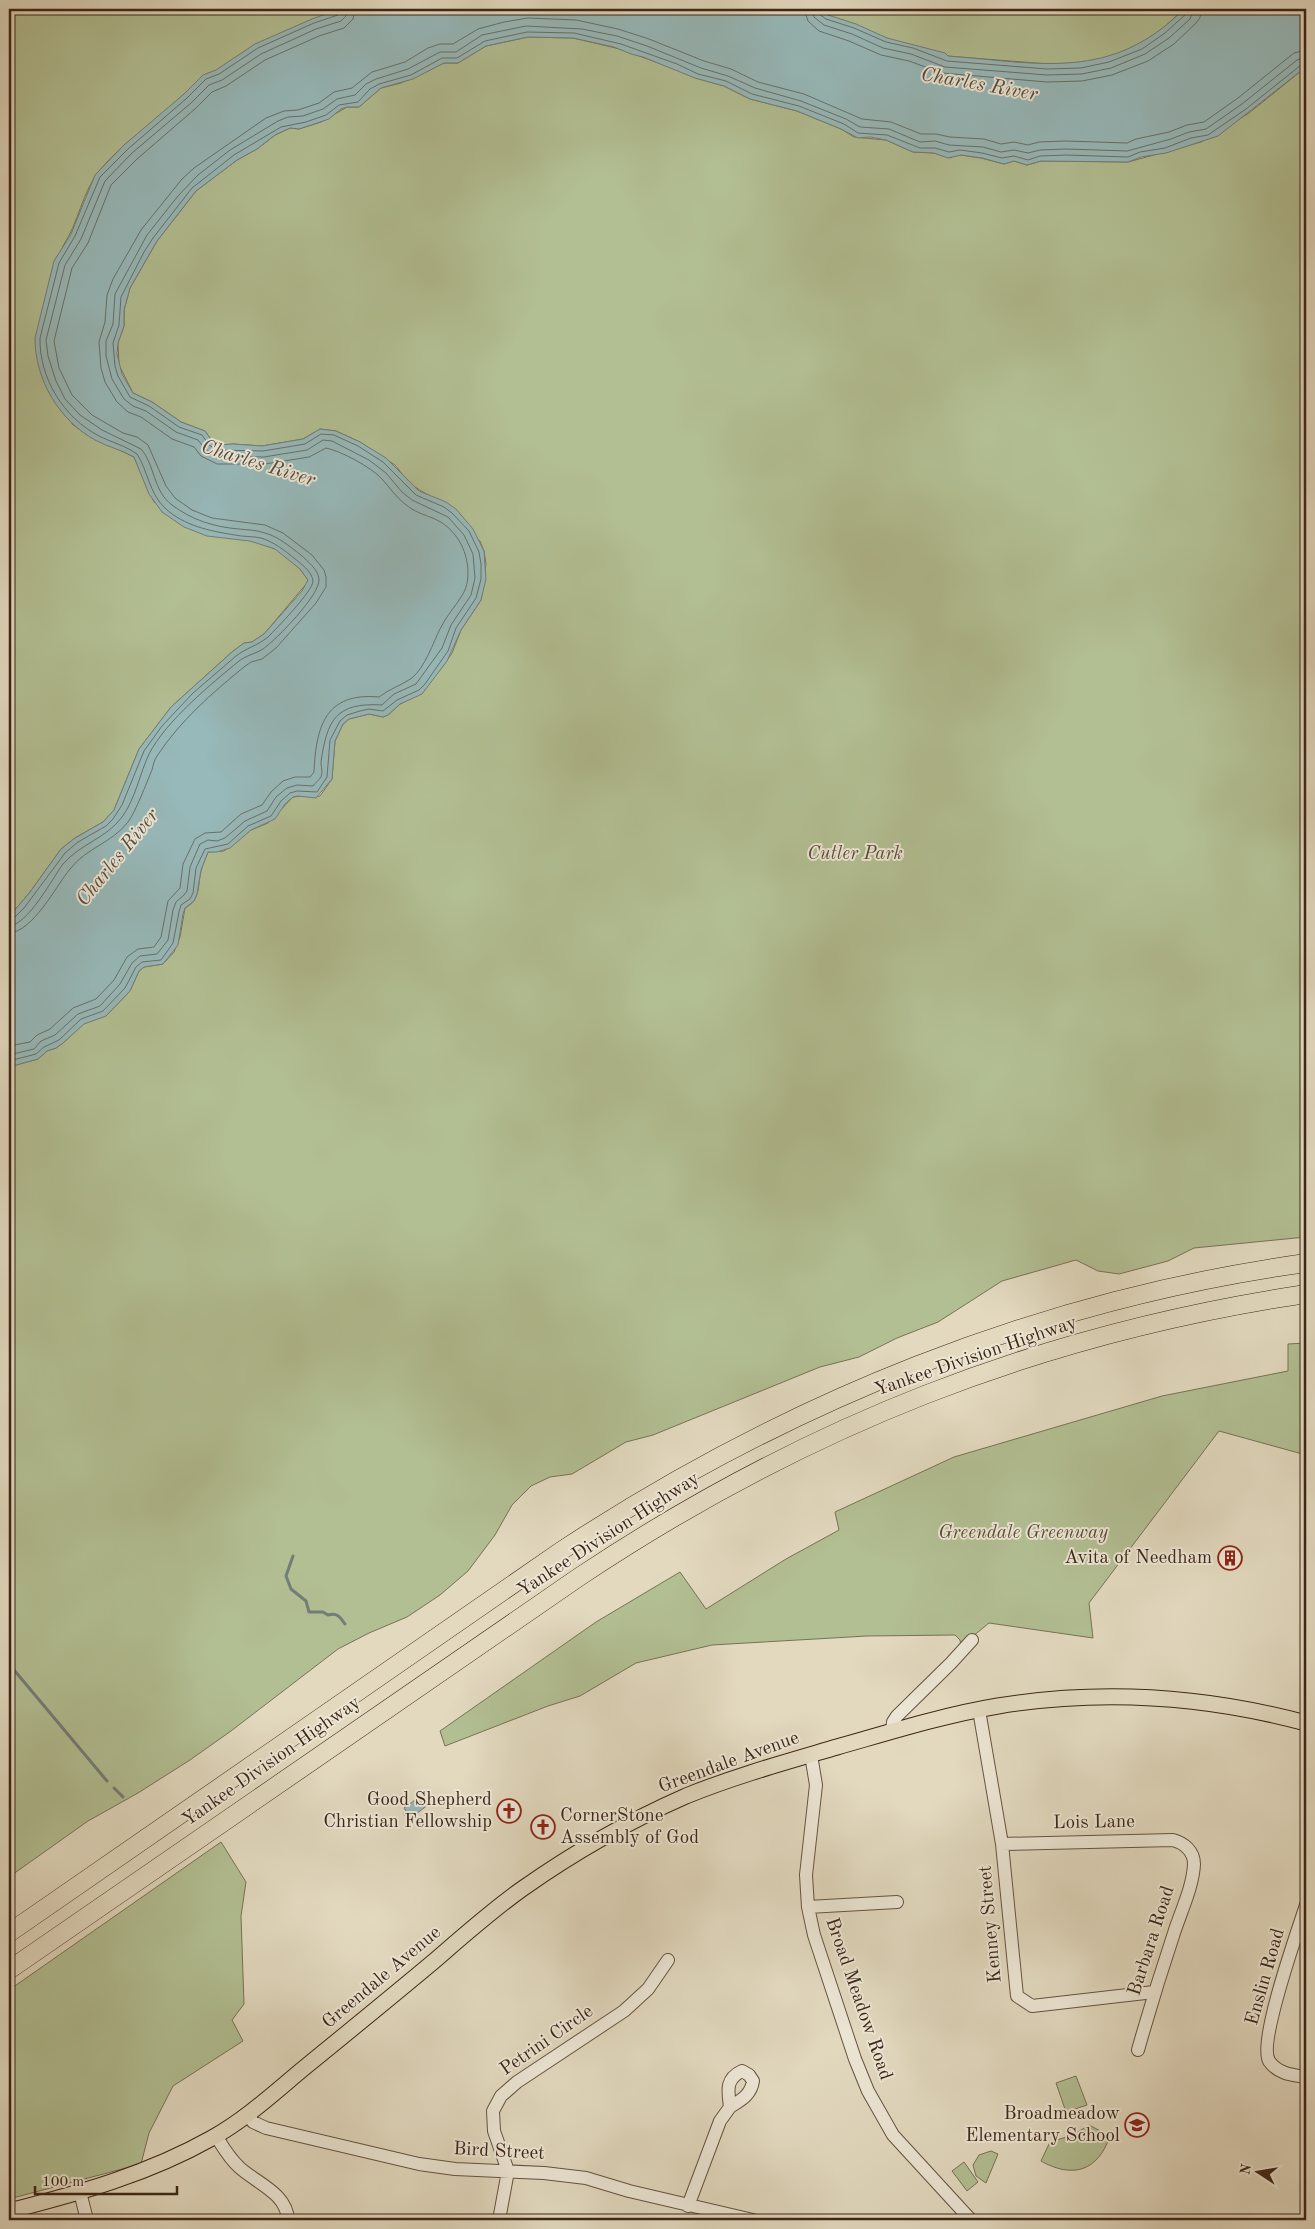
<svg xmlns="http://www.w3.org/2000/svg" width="1315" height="2229" viewBox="0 0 1315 2229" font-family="'Old Standard TT',serif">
	<rect width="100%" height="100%" fill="#e2d9bf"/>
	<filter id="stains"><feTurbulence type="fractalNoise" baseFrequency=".004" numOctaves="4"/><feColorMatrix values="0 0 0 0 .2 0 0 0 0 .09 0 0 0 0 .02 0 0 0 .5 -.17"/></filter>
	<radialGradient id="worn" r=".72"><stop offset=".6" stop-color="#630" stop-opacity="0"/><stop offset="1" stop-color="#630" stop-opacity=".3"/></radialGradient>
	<path fill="#b2bf93" stroke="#787255" d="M9,9H340L186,92C160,120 125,139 100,170C82,192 79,222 63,246L72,424L86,434L134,457L154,502L280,551L300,569L308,580L307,583L264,634L252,642L244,643L232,652L171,707L139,749L114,810L103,822L75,838L61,849L30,892L9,917Z
		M815,9H1184L1162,29L1141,44L1109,57L1081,63L1048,64L947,56L867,33Z
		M528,37L573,38L620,49L675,69L699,79L724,86L750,99L797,111L841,129L854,137L886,140L913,152L934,153L951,158L953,156L961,155L981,158L1004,164L1014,161L1027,165L1041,161L1128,162L1201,142L1249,113L1306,67V1237L1194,1248L1168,1261L1119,1274L1098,1271L1076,1260L1002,1281L938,1322L897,1338L859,1357L820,1367L653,1435L626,1442L572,1474L550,1477L531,1486L512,1505L495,1535L468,1571L440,1595L407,1617L369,1633L338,1649L231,1731L190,1760L138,1793L88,1821L9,1877V1067L38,1059L47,1051L56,1048L63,1043L84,1023L106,1016L130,991L139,971L144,967L163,964L174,952L180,937L185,908C199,901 198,889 200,876C201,868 205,860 208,852L224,851L251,830L268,823L293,797C302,795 310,798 320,796L332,779L335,741L343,724L349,719L369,714L383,717L388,715L400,704L414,697L441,669L452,653L461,630L481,600L486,564L484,551L480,541L428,495L410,484L395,465L360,442L336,431L320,429L303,439L262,446L233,444L220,445L212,441L205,431L181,422L152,402L133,393L119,365L118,343L124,326V310L130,288L157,241L196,191L237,160L257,149L275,135L290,128L299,129L321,122L347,107H359L381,88L401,83L444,63H458L486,46Z
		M1306,1343V1455L1219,1431L1089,1603L1093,1638L989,1623L961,1646L960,1640L955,1635L867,1636L712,1645L636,1663L580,1696L548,1706L445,1746L440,1731L596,1622L680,1572L706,1609L786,1559L839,1530L835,1512L954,1457L1162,1396L1288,1371V1344Z
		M221,1842L246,1882L241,1916L244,2004L232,2020L243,2041L173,2086L149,2133L141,2164L9,2199V1990Z
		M1076,2076L1087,2105L1066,2112L1056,2083Z
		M1089,2125L1110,2136C1098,2171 1073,2179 1041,2161L1050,2142L1073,2135Z
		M991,2151L998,2154L986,2183L976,2176L973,2165L979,2155Z
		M964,2162L978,2182L967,2191L952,2171Z"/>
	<path fill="#97b9ba" stroke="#737e79" d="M340,9H821L828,15L856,24L887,38L945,53L948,56C1040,63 1111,82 1184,9H1306V67L1218,136L1166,153L1141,157L1128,162L1041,161L1027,165L1014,161L1004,164L982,158L961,155L948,158L934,153L913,152L886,140L870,137L858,138L841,129L797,111L750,99L724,86L695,78L643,57L631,54L614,47L573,38L528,37L486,46L458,63H444L413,79L381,88L359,107H347L341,109L329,119L299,129L290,128L275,135L257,149L237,160L196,191L157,241L130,288L124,310V326L118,343L117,354L122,374L133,393L152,402L181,422L205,431L212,441L220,445L233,444L262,446L303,439L320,429L336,431L360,442L386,458L419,491L446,502L456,509L473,529L484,551L486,579L481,600L461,630L447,661L422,694L400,704L388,715L383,717L369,714L349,719L343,724L335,741L332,779L316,798L298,796L293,797L285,804L275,819L251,830L230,848L217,852H208L201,870L197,894L194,901L185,908L183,914L178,945L163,964L144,967L139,971L130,991L106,1016L84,1024L63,1043L56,1048L47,1051L38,1059L9,1067V917L30,892L61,849L75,838L103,822L114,810L139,749L171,707L232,652L244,643L252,642L264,634L302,591L308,580L300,569L275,549L250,541L207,536L184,527L162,512L149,494L134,457C122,450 108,447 95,440C59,420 35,380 35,338L54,261L71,234L95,175L124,145L184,94L203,75L216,70L255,44L312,19Z
		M422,1795L428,1805L408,1820L403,1813L406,1811L404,1808Z"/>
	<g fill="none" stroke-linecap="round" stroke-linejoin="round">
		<path stroke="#6a7068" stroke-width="1" d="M804,9L808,21L819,31L849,41L881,55L909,61L942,73L1047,82L1082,81L1112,75L1148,61L1174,44L1195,24L1200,18L1201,9
			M812,9L814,17L824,25L852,34L883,48L911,54L945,67L1047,75L1082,74L1111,68L1145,54L1169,38L1190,19L1194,9
			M818,9L819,14L826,19L854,28L886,42L913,48L947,61L1047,69L1081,68L1109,62L1142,49L1165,33L1186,14L1187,9
			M9,919L14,918L24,908L65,853L78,842L106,826L113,819L122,805L144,751L162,726L193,693L236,656C246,648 257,646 268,637C276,629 313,591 313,581C312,571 300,563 294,558C284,550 274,542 261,538C252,536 244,537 235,535C210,531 184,526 165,508C149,493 148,471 137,454C126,446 111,442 99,436C64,418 39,378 40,338L59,263L75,236L100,177L128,149L187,98L206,79L219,74L258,48L314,23L338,15L341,9
			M9,926C28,925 52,879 63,864C80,844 107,838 122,817C135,800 140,773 149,754C166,721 211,684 239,661C247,655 255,654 263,649C276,640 321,594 319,579C318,569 307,561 301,555C289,546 279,537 265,533C257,530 248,530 239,529C214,527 192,520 172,505C153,491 155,465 141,449L102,430L80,415L65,399L56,381L48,356L46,340L65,265L81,239L105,181L132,153L191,103L209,85L222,80L261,54L316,29L341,21L346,16L347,9
			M9,933C33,932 56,886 70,869C86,848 112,843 128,822C136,811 146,784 152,770C153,766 154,760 157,756C180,721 212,693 244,667L251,662L262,659L276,648L316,603L326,587V577L324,570L312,555L283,533L265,525L212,518L192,510L175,498L166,486L148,445L137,437L123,433L92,415L72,395L59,368L54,341L72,268L88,243L111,185L137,159L196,108L212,92L226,86L265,60L319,36L344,28L353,19L355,9
			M9,1046L30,1042L37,1035L50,1029L73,1008L96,999L114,980L127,957L138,949L154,947L161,937L168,901L180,888L183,864L195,839L205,833L221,832L241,814L262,805L271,792L283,781L295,777H310L314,772C316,727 325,692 379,697C389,689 402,685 412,678C425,667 433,643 440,629C446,616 456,606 463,594C472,578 468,554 458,539C440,513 424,520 405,504C396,497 390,488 382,479C371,467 341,451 326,448L309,457L265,464H217L201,456L194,447L172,439L141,417L128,412L117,402L105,382L101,368L99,342L105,322L107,295L113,279L141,230L182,179L194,168L266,118L284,111L298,110L319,103L334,92L352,88L372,72L405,62L428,48L440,44H453L478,29L504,22L528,18L576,20L618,29L649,39L704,61L731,69L758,82L804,94L862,119L891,122L921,134H936L950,137L984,139L1001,144L1014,142L1028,145L1039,142L1066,141L1127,143L1136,139L1169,132L1187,125L1204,122L1238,98L1294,53L1306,50
			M9,1055L34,1049L41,1041L55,1035L78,1014L100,1006L120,984L132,963L140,956L157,954L168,940L173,910L176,902L184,895L187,891L190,867L200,844L208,840L217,841L225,838L245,821L267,811L276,797L287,788L297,785L313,786C315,783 319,780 321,777C323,772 321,767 321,762C327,720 336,702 382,705L394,694L416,684L442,648L451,625L471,595L475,578L473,554L464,535L448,517L412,500L402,492L386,473L369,460L332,441L323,440L307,450L264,457L218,456L206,450L198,440L176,432L146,411L133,406L124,399L112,379L106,356V341L113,324L115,294L147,235L178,196L198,175L230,150L278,121L288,117L303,116L323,109L337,99L355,95L366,84L376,79L408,69L440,52H456L482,35L526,26L582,29L617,36L647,46L701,68L728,76L755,88L801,101L846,119L860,127L889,129L920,142L935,141L949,145L983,147L1001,152L1014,150L1028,153L1040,150L1066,149L1127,151L1171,139L1189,132L1206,129L1242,104L1297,60L1306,57
			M9,1061L36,1054L44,1047L59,1040L81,1019L103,1011L125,988L136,967L142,962L161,960L173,943L179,912L181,905L190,899L193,893L196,868L205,849L228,844L248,826L271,816L281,801L290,793L297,791L317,792L327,777L330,740L340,721L347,715L360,711L369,709L383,711L397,700L419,690L425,684L448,651L456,628L476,598L481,579V564L479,552L469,531L452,513L444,507L416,495L383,462L358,446L334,435L321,434L305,444L263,451L217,450L209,445L202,435L179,427L149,406L130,397L118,376L115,366L113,343L119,325L121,297L144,252L153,238L192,188L234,155L281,127L306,122L326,115L339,105L358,102L370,89L379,84L411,75L442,58H457L485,41L527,32L574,33L621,44L677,64L698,74L726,81L752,94L799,106L844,124L858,133L887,135L920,148H935L949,152L960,150L982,153L1002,158L1014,156L1028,160L1040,156L1066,155L1128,157L1140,152L1165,148L1191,138L1208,135L1246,109L1301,65L1306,63"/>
		<path stroke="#737e79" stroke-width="3" d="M293,1556L286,1576L291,1589L306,1601L309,1612H323L328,1615C337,1612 340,1617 345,1624
			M9,1664L107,1781
			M114,1788L123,1797"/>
		<g stroke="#665341" stroke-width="14">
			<path id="minor" d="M979,1710L1002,1844L1017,1996L1032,2006L1154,1992
				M892,1731L893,1722L897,1716L951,1663L972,1640
				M811,1755L816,1785L806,1875L808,1907L814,1935L855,2059L868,2091L893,2135L971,2220
				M1002,1844L1173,1840C1184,1843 1194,1851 1194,1864C1193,1887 1181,1911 1174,1933C1161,1972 1149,2011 1138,2050
				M1306,1905C1298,1930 1258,2042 1269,2061C1278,2074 1292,2075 1306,2077
				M808,1907L897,1902
				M247,2114L253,2122L266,2128L419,2164L455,2169L544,2173L586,2178L629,2191L753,2220
				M216,2136C223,2147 229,2158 239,2167C256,2183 287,2193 288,2220
				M80,2192L87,2220
				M688,2206L720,2121L730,2107C728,2091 725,2079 742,2071L749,2075L753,2081C751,2095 741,2100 730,2107
				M499,2220L508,2171L494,2131L493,2111L501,2096L517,2082L624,2011L648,1989L668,1960"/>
		</g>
		<g stroke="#3d2617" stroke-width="17">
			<path id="major" d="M9,2211C80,2193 148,2174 212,2138C246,2119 275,2092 304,2068C347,2033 390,1998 433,1962C462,1937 491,1911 522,1889C573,1853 629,1821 686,1796C735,1776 786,1762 837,1747C890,1732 944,1715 998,1706C1102,1689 1205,1696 1306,1723"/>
		</g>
		<g stroke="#3d2617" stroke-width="19">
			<path id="highway" d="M9,1933L561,1551C785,1403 1038,1300 1306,1263
				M9,1970L579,1577C804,1427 1038,1334 1306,1294"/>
		</g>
		<use href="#minor" stroke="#ece6d5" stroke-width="12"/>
		<use href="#major" stroke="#e2d9bf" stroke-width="15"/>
		<use href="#highway" stroke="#e2d9bf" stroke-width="18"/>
	</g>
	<defs>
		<g id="building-ring" transform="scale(1.25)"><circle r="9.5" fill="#ece6d5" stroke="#8f2418" stroke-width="1.5"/><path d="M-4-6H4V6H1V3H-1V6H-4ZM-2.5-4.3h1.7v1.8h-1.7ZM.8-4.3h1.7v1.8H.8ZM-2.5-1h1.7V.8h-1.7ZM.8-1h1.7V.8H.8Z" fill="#8f2418"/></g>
		<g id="church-ring" transform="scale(1.25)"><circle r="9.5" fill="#ece6d5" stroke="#8f2418" stroke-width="1.5"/><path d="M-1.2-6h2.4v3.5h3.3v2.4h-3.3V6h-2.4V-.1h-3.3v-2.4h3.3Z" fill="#8f2418"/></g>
		<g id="school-ring" transform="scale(1.25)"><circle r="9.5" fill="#ece6d5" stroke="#8f2418" stroke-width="1.5"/><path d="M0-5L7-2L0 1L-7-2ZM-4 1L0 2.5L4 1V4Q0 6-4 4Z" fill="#8f2418"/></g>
	</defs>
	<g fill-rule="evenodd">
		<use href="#building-ring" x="1230" y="1558"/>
		<use href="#church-ring" x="509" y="1811"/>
		<use href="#church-ring" x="543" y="1827"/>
		<use href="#school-ring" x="1137" y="2125"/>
	</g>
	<g text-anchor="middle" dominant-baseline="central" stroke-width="4" stroke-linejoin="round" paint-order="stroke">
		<g font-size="19" font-style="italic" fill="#5a4c36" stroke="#ece6d5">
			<text x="855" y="854">Cutler Park</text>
			<text x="1023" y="1533">Greendale Greenway</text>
		</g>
		<g font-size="19" fill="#3d2617" stroke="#ece6d5">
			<text transform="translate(976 1357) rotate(-19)">Yankee Division Highway</text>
			<text transform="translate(609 1535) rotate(-33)">Yankee Division Highway</text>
			<text transform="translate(272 1762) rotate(-35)">Yankee Division Highway</text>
			<text transform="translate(729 1763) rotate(-20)">Greendale Avenue</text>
			<text transform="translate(1094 1823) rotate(-1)">Lois Lane</text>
			<text transform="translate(991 1924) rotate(-95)">Kenney Street</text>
			<text transform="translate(1152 1941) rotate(-72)">Barbara Road</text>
			<text transform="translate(1266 1977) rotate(-74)">Enslin Road</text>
			<text transform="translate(382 1978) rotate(-40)">Greendale Avenue</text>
			<text transform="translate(858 1999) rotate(71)">Broad Meadow Road</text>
			<text transform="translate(547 2041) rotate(-35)">Petrini Circle</text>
			<text transform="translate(499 2152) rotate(3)">Bird Street</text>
		</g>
		<g font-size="19" fill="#3d2617" stroke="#ece6d5" text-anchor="end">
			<text x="1212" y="1558">Avita of Needham</text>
			<text x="492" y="1800">Good Shepherd<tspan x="492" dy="22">Christian Fellowship</tspan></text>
			<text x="560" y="1816" text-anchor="start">CornerStone<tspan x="560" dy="22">Assembly of God</tspan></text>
			<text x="1120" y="2114">Broadmeadow<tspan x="1120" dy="22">Elementary School</tspan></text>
		</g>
		<g font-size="20" font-style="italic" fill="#544b40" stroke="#ece6d5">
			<text transform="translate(979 85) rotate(10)">Charles River</text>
			<text transform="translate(258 464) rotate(17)">Charles River</text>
			<text transform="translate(118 858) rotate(-51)">Charles River</text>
		</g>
	</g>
	<rect width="1315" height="2229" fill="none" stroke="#e2d9bf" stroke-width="30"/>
	<rect x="10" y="10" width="1295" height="2209" fill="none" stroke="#3d2617" stroke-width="2.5"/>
	<rect x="15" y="15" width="1285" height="2199" fill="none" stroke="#3d2617"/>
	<g transform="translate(1258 2172) rotate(282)" stroke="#ece6d5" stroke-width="4" paint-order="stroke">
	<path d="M0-4L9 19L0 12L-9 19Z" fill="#3d2617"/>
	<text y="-8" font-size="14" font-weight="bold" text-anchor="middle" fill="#3d2617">N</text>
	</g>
	<path d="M35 2186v8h142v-8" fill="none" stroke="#3d2617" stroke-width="2.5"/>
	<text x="42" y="2186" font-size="15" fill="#3d2617" stroke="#ece6d5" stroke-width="4" paint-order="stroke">100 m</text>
	<rect width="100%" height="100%" filter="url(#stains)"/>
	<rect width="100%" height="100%" fill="url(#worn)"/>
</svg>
